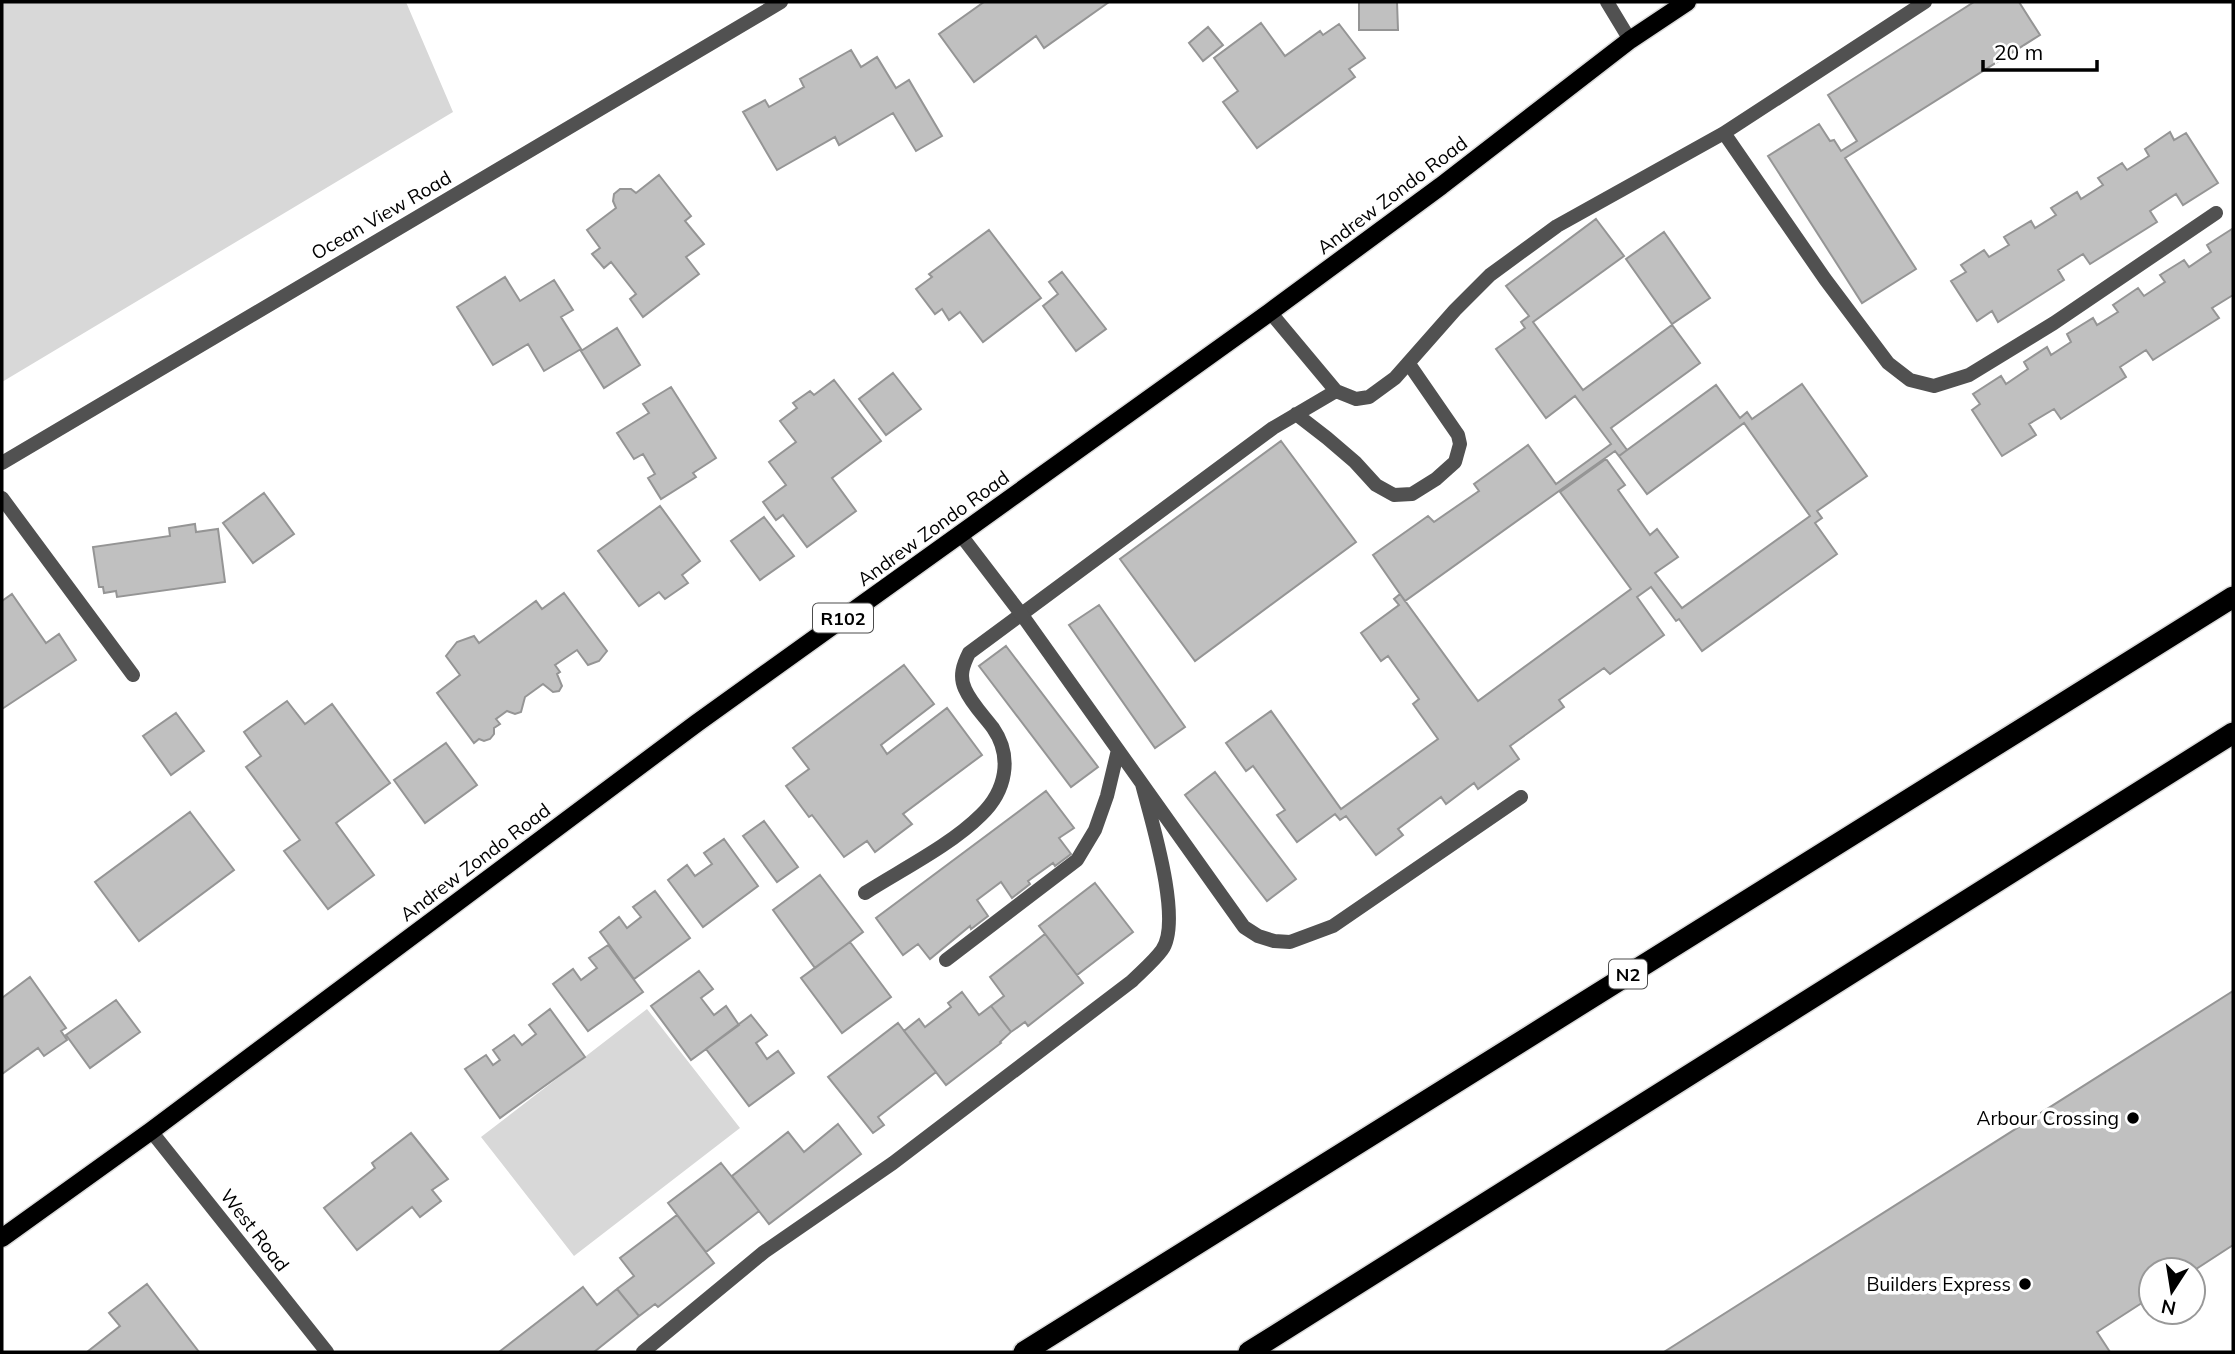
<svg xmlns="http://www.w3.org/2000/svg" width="2235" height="1354" viewBox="0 0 2235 1354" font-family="Mulish,sans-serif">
	<rect width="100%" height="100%" fill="#fff"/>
	<path fill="#d8d8d8" d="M2,2H406L453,112L2,382Z
		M647,1009L740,1128L574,1256L481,1137Z"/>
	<path fill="#c0c0c0" stroke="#959595" stroke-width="2" d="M984,2H1109L1044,48L1036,36L974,82L939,34Z
		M1359,2H1397L1398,30H1359Z
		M1974,2H2019L2040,35L1845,158L1916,269L1862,303L1768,156L1819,124L1830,141L1834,140L1841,151L1857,141L1828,95Z
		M1261,23L1285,56L1320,31L1323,35L1339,24L1365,58L1349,69L1355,77L1257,148L1223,102L1238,91L1214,58Z
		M1208,27L1223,45L1203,61L1189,43Z
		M851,50L861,67L877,57L896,88L909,80L942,136L916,151L893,113L839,145L835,137L777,170L743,112L765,100L769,107L804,87L800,79Z
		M2170,132L2174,140L2186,133L2218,183L2183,205L2176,194L2150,211L2157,222L2090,264L2083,254L2058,270L2064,280L1998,322L1992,311L1977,321L1951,281L1966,272L1961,265L1984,250L1989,257L2009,245L2004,237L2031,221L2035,228L2056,215L2051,208L2077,192L2081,199L2103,185L2098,178L2122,163L2127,170L2149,156L2145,149Z
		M659,175L691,216L685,221L704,244L686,257L699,274L643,317L630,299L636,294L611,262L604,268L592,254L600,248L587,230L616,208L613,201L614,194L620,189H631L636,193Z
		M1596,219L1624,256L1533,322L1583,390L1672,325L1700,363L1611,428L1627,450L1619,456L1615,451L1405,601L1373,555L1428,516L1434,522L1479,491L1474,484L1528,445L1556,484L1611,444L1575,396L1546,418L1496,349L1525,328L1521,322L1529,316L1506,286Z
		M2232,229L2233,295L2212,308L2219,318L2153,360L2146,350L2120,367L2126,377L2061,419L2054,409L2029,424L2036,435L2002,456L1972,410L1980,404L1973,394L2001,376L2006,384L2028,369L2024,362L2047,347L2051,355L2071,342L2067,334L2093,318L2097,325L2118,312L2113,305L2138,288L2144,296L2165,282L2160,275L2184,260L2189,267L2211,252L2207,245Z
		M989,230L1041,298L983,342L960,312L949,320L942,309L935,314L916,289L932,277L929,274Z
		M1664,232L1710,298L1672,324L1626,259Z
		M1062,272L1106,329L1076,351L1043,306L1058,294L1049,282Z
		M505,277L520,301L554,280L573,310L561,317L581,349L544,371L528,344L493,365L457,307Z
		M617,328L640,365L604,388L581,351Z
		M893,373L921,409L886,435L859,399Z
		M834,380L881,441L832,478L856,511L807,547L783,515L776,520L763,502L786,485L769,462L796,442L780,421L797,408L793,403L810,391L814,395Z
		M1802,384L1867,476L1817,511L1822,518L1815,523L1837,554L1702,651L1679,619L1676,621L1651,587L1637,597L1664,635L1610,674L1604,668L1559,700L1564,707L1510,746L1519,759L1478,789L1474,783L1446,804L1441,797L1398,829L1403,835L1376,855L1346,816L1340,820L1335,814L1297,842L1277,815L1285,810L1253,766L1246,771L1226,743L1271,711L1341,809L1438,739L1413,704L1419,699L1388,656L1381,661L1361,633L1399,605L1394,599L1400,594L1478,701L1631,589L1560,492L1606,459L1625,485L1618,490L1650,535L1657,529L1678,557L1655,573L1682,608L1810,516L1744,423L1647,494L1619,456L1716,385L1740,418L1747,412L1752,419Z
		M671,387L716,458L693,473L696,477L661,499L648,478L655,474L643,454L634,459L617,433L649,413L643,404Z
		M1281,441L1356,542L1195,661L1120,559Z
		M264,493L294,534L253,563L223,523Z
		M660,506L700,561L682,575L688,583L665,599L659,592L639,606L598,551Z
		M764,517L794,556L760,580L731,541Z
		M195,524L196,532L218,529L225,582L117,597L116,591L104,593L103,587H99L93,547L170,536L169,528Z
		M564,593L607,651L599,661L588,665L577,650L555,665L560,672L557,674L562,686L559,691L553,692L543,684L525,697L521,712L515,714L507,711L496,719L500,724L494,728V734L490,739L484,741L479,739L474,743L437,693L460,675L446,656L457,642L474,636L479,643L536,601L542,609Z
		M12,594L46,643L59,634L76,660L2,709V601Z
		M1099,605L1185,727L1155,748L1069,625Z
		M1006,646L1098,767L1071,787L979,666Z
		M904,665L934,704L881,745L887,754L947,708L982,755L903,814L912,824L875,852L867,841L844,857L812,815L809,817L786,786L809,769L793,748Z
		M287,701L305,724L332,704L390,783L336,823L374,875L328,909L284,851L300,840L246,767L261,756L244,732Z
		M176,713L204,751L171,775L143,736Z
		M446,743L477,785L425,823L394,780Z
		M1215,772L1296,879L1267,901L1185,795Z
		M1046,791L1074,828L1059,838L1071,854L1055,866L1053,863L1028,881L1030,884L1012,898L1001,882L977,900L988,916L971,929L970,926L930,959L918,944L903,955L876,918Z
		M190,812L234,870L139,941L95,882Z
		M764,821L798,867L777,882L743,836Z
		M724,839L758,886L703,927L668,880L687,865L695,876L712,864L704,853Z
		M820,875L863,932L815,968L773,910Z
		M1095,883L1133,932L1077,975L1039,926Z
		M655,891L690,938L634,979L600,932L619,917L627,928L641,917L633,907Z
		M1045,934L1083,983L1028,1026L1025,1022L1011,1032L991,1006L1004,996L990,977Z
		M850,942L891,997L842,1033L801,978Z
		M608,945L643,992L588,1031L553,984L573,969L581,980L597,968L589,958Z
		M699,971L713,989L701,998L714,1015L726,1006L739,1025L691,1060L651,1006Z
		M30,977L66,1028L61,1031L67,1040L44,1056L38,1048L2,1074V998Z
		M2233,991V1245L2193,1271L2151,1270V1297L2097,1332L2110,1352H1664Z
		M962,992L979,1015L991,1006L1011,1032L1000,1042L1001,1043L946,1085L904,1031L919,1019L925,1027L951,1007L948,1003Z
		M116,1000L140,1032L90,1068L66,1035Z
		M550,1009L585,1057L500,1118L465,1069L486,1055L493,1065L500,1060L493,1050L514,1035L522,1045L536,1034L529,1025Z
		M751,1015L767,1035L756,1043L767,1059L778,1051L794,1073L749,1106L706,1049Z
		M898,1023L936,1072L878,1117L884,1125L873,1133L828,1077Z
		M838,1124L861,1154L769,1224L732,1176L788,1132L804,1152Z
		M411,1133L448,1179L432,1190L441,1201L420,1217L412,1207L357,1250L324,1208L375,1168L372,1163Z
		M721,1163L759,1211L706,1252L668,1203Z
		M677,1215L714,1263L658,1307L655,1304L639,1316L617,1289L634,1276L620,1258Z
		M147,1284L199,1352H87L120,1326L109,1313Z
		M583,1287L597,1305L617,1289L639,1316L594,1352H499Z"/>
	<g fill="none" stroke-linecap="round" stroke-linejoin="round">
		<g stroke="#dbdbdb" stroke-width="21">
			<path id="primary" d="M2,1238L151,1131L697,723L1270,312L1441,186L1630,40L1687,2"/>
		</g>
		<g stroke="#dbdbdb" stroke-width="24">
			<path id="highway" d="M1024,1352L2233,597
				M1249,1352L2233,733"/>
		</g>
		<path stroke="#515151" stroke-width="14" d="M1724,133L1825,279L1888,363L1910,380L1934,386L1969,375L2054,323L2216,213
			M1270,312L1336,391L1356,399L1369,397L1395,378L1455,310L1490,275L1557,226L1724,133L1925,2
			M1296,414L1327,438L1355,462L1376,485L1394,495L1412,494L1436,479L1455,462L1460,444L1458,435L1409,364
			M2,498L133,675
			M865,893C901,870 951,845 981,815C1006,791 1013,757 993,728C984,716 971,703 965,689C959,676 963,665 969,653L1273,428L1336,391"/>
		<path stroke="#515151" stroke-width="14" d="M1607,2L1630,40
			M2,463L781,2
			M960,534L1022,615L1244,927L1258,936L1274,941L1290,942L1333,926L1521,797
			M946,960L1077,860L1095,830L1107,796L1118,750
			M151,1131L327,1352
			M643,1352L764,1252L893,1163L1132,981C1142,971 1154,961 1162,950C1183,921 1151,819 1142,784"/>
		<use href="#primary" stroke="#000" stroke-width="18"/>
		<use href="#highway" stroke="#000" stroke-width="21"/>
	</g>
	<g fill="#000" stroke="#fff" stroke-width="2.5">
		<circle cx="2133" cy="1118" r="7"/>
		<circle cx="2025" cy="1284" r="7"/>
	</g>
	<g text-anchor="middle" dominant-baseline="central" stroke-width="7" stroke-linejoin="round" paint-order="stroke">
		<g fill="#fff" stroke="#4c4c4c" stroke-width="2">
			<rect x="813" y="603.5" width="60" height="29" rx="5"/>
			<rect x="1609" y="959.5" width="38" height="29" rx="5"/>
		</g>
		<g font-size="18" font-weight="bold" fill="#000">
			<text x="843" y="618">R102</text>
			<text x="1628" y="974">N2</text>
		</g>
		<g font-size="19" fill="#000" stroke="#fff">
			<text transform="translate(1392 195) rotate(-37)">Andrew Zondo Road</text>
			<text transform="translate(381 215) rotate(-30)">Ocean View Road</text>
			<text transform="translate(933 528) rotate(-36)">Andrew Zondo Road</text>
			<text transform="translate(475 862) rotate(-37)">Andrew Zondo Road</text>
			<text transform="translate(255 1230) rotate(52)">West Road</text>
		</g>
		<g font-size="19" fill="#000" stroke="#fff" text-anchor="end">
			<text x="2119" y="1118">Arbour Crossing</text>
			<text x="2011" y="1284">Builders Express</text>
		</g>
	</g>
	<rect width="2235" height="1354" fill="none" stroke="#000000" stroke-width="7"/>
	<g transform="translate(2172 1291) rotate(192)"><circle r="33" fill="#ffffff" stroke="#999999" stroke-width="2"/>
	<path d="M0-5L12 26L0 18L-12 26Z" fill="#000000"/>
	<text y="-10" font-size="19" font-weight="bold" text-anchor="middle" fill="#000000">N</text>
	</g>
	<path d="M1983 60v10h114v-10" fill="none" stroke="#000000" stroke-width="3.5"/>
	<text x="1994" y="60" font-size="21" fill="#000000" stroke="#ffffff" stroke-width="5" paint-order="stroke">20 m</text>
</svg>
